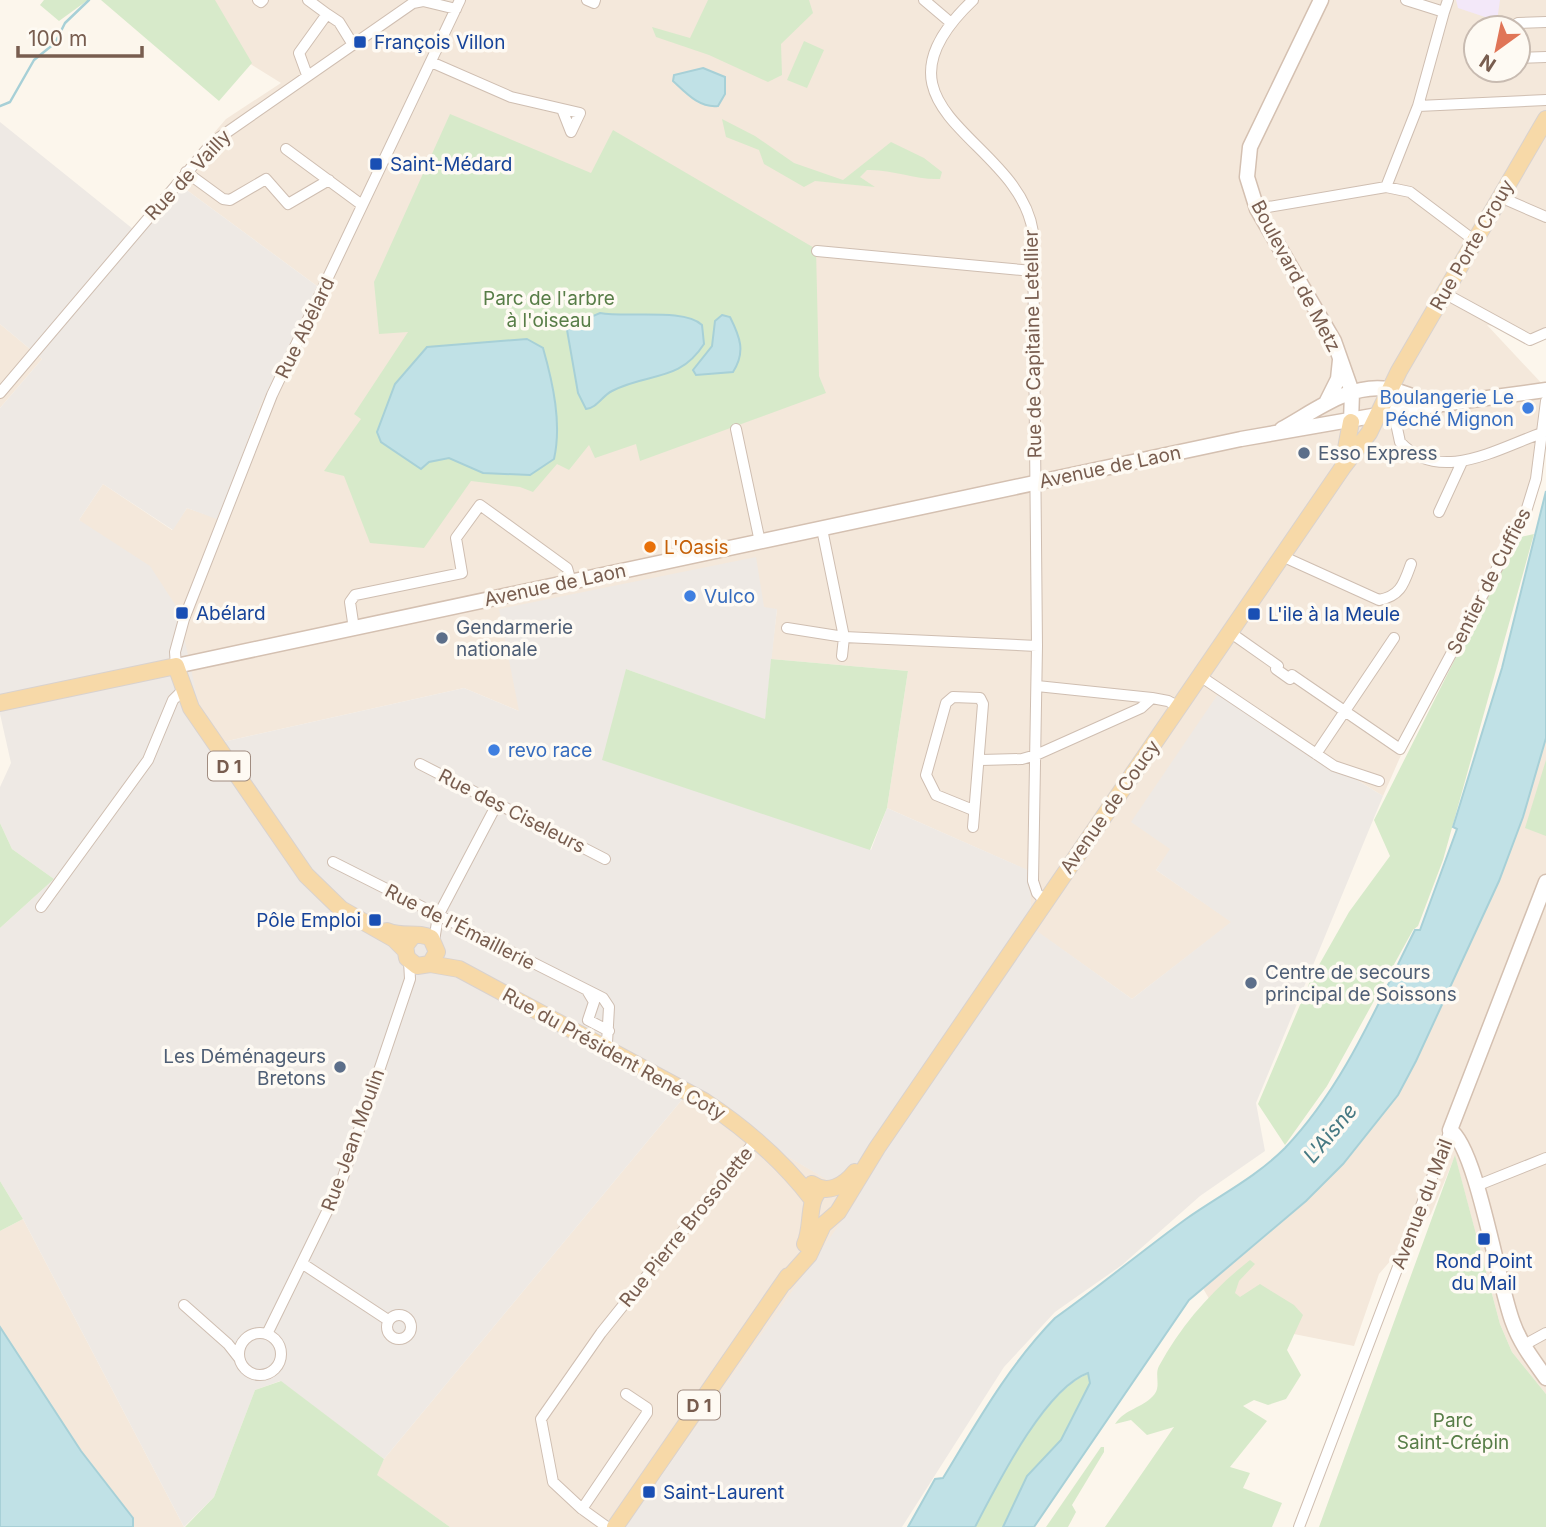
<svg xmlns="http://www.w3.org/2000/svg" width="1546" height="1527" viewBox="0 0 1546 1527" font-family="Inter,sans-serif">
	<rect width="100%" height="100%" fill="#fcf6ec"/>
	<path fill="#f4e8db" fill-rule="evenodd" d="M192,0H1546V327L1538,334L1487,325L1546,388V437L1519,519L1439,669L1383,796L1219,694L1171,849L1156,870L1232,922L1132,999L1036,931L1031,912L1029,871L887,808L908,671L771,659L777,609L519,711L464,688L223,742L199,706L190,676L79,520L103,484L172,530L187,508L219,519L259,409L317,286L173,180L226,119L281,83L228,50ZM1476,28H1518V70H1476Z
		M0,324L42,359L0,408Z
		M1546,644V1394L1512,1352L1500,1324L1455,1156L1431,1214L1379,1274L1354,1346L1253,1326L1211,1302L1194,1273L1332,1158Z
		M685,1096L859,1198L625,1527H450L376,1475L384,1459Z
		M23,1219L184,1527H133V1518L81,1451L0,1327V1231Z"/>
	<path fill="#eee9e4" d="M0,122L133,229L173,180L317,286L259,409L219,520L187,508L173,530L103,484L79,520L150,566L178,609L199,706L223,742L464,688L519,711L499,609L756,557L764,607L777,609L765,720L626,669L871,850L887,808L1030,871L1031,912L1037,931L1132,999L1231,922L1156,870L1170,849L1131,822L1218,694L1383,796L1256,1103L1265,1151L1200,1196L1122,1265L1055,1312L1004,1367L902,1527H625L858,1198L685,1096L384,1459L280,1381L255,1390L214,1497L184,1527L23,1219L0,1181V928L54,879L12,849L0,823V787L11,763L0,714V408L42,359L0,324Z"/>
	<path fill="#f3e8f9" d="M1456,0H1500L1497,21L1458,8Z"/>
	<path fill="#d7eaca" d="M44,0H88L59,21L40,5Z
		M101,0H215L252,63L219,101Z
		M708,0H809L813,13L781,44L782,75L768,82L709,55L656,37L652,27L690,38Z
		M804,41L824,50L807,88L787,80Z
		M450,114L591,173L613,130L816,249L819,376L826,393L640,461L636,444L595,458L589,445L569,470L557,464L533,492L520,487L471,481L424,548L370,543L344,476L324,471L361,419L354,414L408,332L379,334L374,282Z
		M722,119L755,136L794,163L843,180L891,142L924,158L942,172L940,179C915,180 892,169 867,170L860,177L875,187L815,181L804,187L764,164L759,150L726,137Z
		M1534,534L1443,860L1418,926L1413,930L1327,1086L1285,1145L1258,1104L1311,979L1349,912L1390,856L1374,820L1516,538Z
		M771,659L908,671L887,808L870,850L602,760L626,669L765,719Z
		M1546,760V836L1525,828Z
		M0,823L12,849L54,879L0,928Z
		M1455,1155L1500,1324L1512,1352L1546,1394V1527H1319Z
		M0,1181L23,1219L0,1231Z
		M1250,1260L1255,1264L1239,1281L1235,1293L1240,1297L1260,1284L1294,1305L1303,1315L1287,1350L1301,1375L1286,1399L1268,1405L1254,1400L1243,1406L1267,1421L1230,1467L1250,1473L1243,1488L1282,1503L1272,1527H1105L1174,1427L1147,1435L1131,1420L1115,1424C1126,1408 1141,1409 1153,1396C1162,1387 1154,1375 1159,1366C1182,1324 1213,1289 1250,1260Z
		M1088,1374L1090,1383L1061,1440L1027,1476L1003,1527H975C996,1486 1045,1390 1088,1374Z
		M281,1381L384,1459L377,1475L450,1527H185L214,1497L255,1390Z
		M1101,1447H1104V1452L1072,1505L1076,1512L1068,1527H1046Z"/>
	<path fill="#c0e1e6" stroke="#a7d0d7" stroke-width="2" d="M703,68L725,77V94L718,106C699,108 686,93 673,81L674,75Z
		M600,313C627,318 684,308 702,325L704,344C679,383 648,372 612,391C602,396 597,408 586,409L578,393L567,330L574,324Z
		M722,315L730,317C740,337 746,352 733,372L696,375L693,370L712,346L715,321Z
		M527,339L543,348C553,383 562,424 554,459L530,475L483,473L449,458L429,462L421,469L381,442L377,432L395,384L427,347Z
		M1546,491V738L1523,817L1499,881L1416,1061L1398,1095L1343,1164L1306,1201L1189,1300L1034,1527H1003L1027,1476L1061,1440L1090,1383L1088,1373C1044,1389 996,1487 975,1527H908L935,1479L943,1478C977,1422 1009,1365 1055,1318C1100,1286 1142,1251 1186,1219C1220,1195 1255,1178 1285,1148C1344,1086 1377,1005 1415,930H1420L1457,829L1453,827L1502,668Z
		M0,1327L81,1451L133,1518V1527H0Z"/>
	<g fill="none" stroke-linecap="round" stroke-linejoin="round">
		<path stroke="#a7d0d7" stroke-width="2.5" d="M0,106L10,102L34,60L55,43L65,23L89,0"/>
		<g stroke="#cfbeb1" stroke-width="12">
			<path id="street" d="M258,0L261,2L263,0
				M308,0L327,14
				M587,0L594,3L595,0
				M924,0L950,22
				M973,0C856,111 1019,137 1033,232L1037,646L1033,881L1037,893L1045,901
				M1406,0L1444,12L1448,0
				M1510,28L1518,23L1546,22
				M1518,58L1546,57
				M431,62L511,97L580,113L571,132L562,109
				M307,75L299,53L327,14L339,22L352,43
				M1418,106L1546,100
				M286,149L362,205
				M186,172L223,199L230,200L266,179L288,204L329,180
				M1386,187L1418,106L1444,12
				M1500,197L1546,217
				M1257,209L1386,187L1410,192L1475,241
				M817,251L1033,271
				M1444,293L1530,340L1546,333
				M0,393L213,142L413,3L423,1L456,9
				M1394,414L1400,442C1440,485 1498,448 1542,433
				M736,429L760,542
				M1439,512L1462,462
				M822,529L844,637L1037,646
				M1284,557L1379,600C1401,596 1404,583 1411,564
				M787,628L844,637L842,656
				M354,629L350,602L355,595L462,573L456,538L480,505L567,568L571,582
				M1231,633L1278,666L1276,669L1290,679L1292,675L1400,749L1524,518L1536,479L1546,401
				M176,666L175,652L184,619L272,395L460,0
				M1200,676L1334,766L1379,781
				M1037,686L1152,698
				M1316,754L1394,638
				M981,760L1022,759L1036,755L1141,708L1152,698L1168,701L1179,707
				M420,764L605,859
				M973,810L936,795L926,775L946,703L953,697L980,698L983,704L973,827
				M333,862L603,998L609,1007L607,1043
				M41,907L148,760L173,700L184,689
				M434,941L438,916L497,804
				M588,992L594,1002L588,1020L609,1031
				M1476,1186L1546,1158
				M303,1264L388,1320
				M184,1305L228,1344L239,1358
				M387 1327a12 12 0 1 1 24 0a12 12 0 1 1-24 0Z
				M239 1354a21 21 0 1 1 42 0a21 21 0 1 1-42 0Z
				M267,1334L341,1183L410,979L409,961
				M1524,1345L1546,1333
				M582,1509L647,1413V1408L626,1394
				M607,1527L582,1509L553,1482L541,1419L601,1333L756,1140
				M1299,1527L1450,1130"/>
		</g>
		<g stroke="#d4c0b1" stroke-width="17">
			<path id="secondary" d="M1321,0L1250,147L1247,177L1257,209L1334,341L1352,392L1351,422
				M1326,403L1338,379L1340,360
				M1282,429C1315,411 1349,383 1388,389C1403,391 1420,400 1435,405
				M176,666L1241,439L1435,405L1546,390
				M1546,882L1450,1130C1477,1148 1498,1285 1513,1323C1520,1343 1534,1361 1546,1378"/>
		</g>
		<g stroke="#d9d2ce" stroke-width="18">
			<path id="primary" d="M1343,464L1351,422
				M0,703L176,666L191,708L306,875L341,909L394,939L405,950
				M387,931C403,938 418,931 431,938L437,952L430,964L417,966L407,958L405,946L412,937
				M430,964L459,969L704,1101C745,1128 782,1160 812,1199
				M812,1184C827,1195 844,1186 855,1172
				M805,1244C813,1227 807,1200 820,1190
				M784,1283L809,1255L823,1225L838,1212L877,1148L1343,467L1369,433L1399,371L1546,119
				M615,1527L788,1276"/>
		</g>
		<use href="#street" stroke="#fff" stroke-width="10"/>
		<use href="#secondary" stroke="#fff" stroke-width="14"/>
		<use href="#primary" stroke="#f7d9a8" stroke-width="16"/>
	</g>
	<g fill="#1a4fb4" stroke="#fefaf3" stroke-width="2.5">
		<rect x="353" y="35" width="14" height="14" rx="3.5"/>
		<rect x="369" y="157" width="14" height="14" rx="3.5"/>
		<rect x="175" y="606" width="14" height="14" rx="3.5"/>
		<rect x="1247" y="607" width="14" height="14" rx="3.5"/>
		<rect x="368" y="913" width="14" height="14" rx="3.5"/>
		<rect x="1477" y="1232" width="14" height="14" rx="3.5"/>
		<rect x="642" y="1485" width="14" height="14" rx="3.5"/>
	</g>
	<g fill="#3f7fe0" stroke="#fefaf3" stroke-width="2.5">
		<circle cx="1528" cy="408" r="7"/>
		<circle cx="690" cy="596" r="7"/>
		<circle cx="494" cy="750" r="7"/>
	</g>
	<g fill="#5c6f8a" stroke="#fefaf3" stroke-width="2.5">
		<circle cx="1304" cy="453" r="7"/>
		<circle cx="442" cy="638" r="7"/>
		<circle cx="1251" cy="983" r="7"/>
		<circle cx="340" cy="1067" r="7"/>
	</g>
	<circle fill="#e8710a" stroke="#fefaf3" stroke-width="2.5" cx="650" cy="547" r="7"/>
	<g text-anchor="middle" dominant-baseline="central" stroke-width="7" stroke-linejoin="round" paint-order="stroke">
		<g fill="#fefaf3" stroke="#a08c80" stroke-width="2">
			<rect x="208" y="751.5" width="42" height="29" rx="5"/>
			<rect x="678" y="1390.5" width="42" height="29" rx="5"/>
		</g>
		<g font-size="18" font-weight="bold" fill="#785d4f">
			<text x="229" y="766">D 1</text>
			<text x="699" y="1405">D 1</text>
		</g>
		<g font-size="19" fill="#164399" stroke="#fefaf3" text-anchor="start">
			<text x="374" y="42">François Villon</text>
			<text x="390" y="164">Saint-Médard</text>
			<text x="196" y="613">Abélard</text>
			<text x="1268" y="614">L'ile à la Meule</text>
			<text x="361" y="920" text-anchor="end">Pôle Emploi</text>
			<text x="1484" y="1261" text-anchor="middle">Rond Point<tspan x="1484" dy="22">du Mail</tspan></text>
			<text x="663" y="1492">Saint-Laurent</text>
		</g>
		<g font-size="19" fill="#785d4f" stroke="#fefaf3">
			<text transform="translate(188 175) rotate(-47)">Rue de Vailly</text>
			<text transform="translate(1472 245) rotate(-60)">Rue Porte Crouy</text>
			<text transform="translate(1296 276) rotate(62)">Boulevard de Metz</text>
			<text transform="translate(305 328) rotate(-64)">Rue Abélard</text>
			<text transform="translate(1033 344) rotate(-91)">Rue de Capitaine Letellier</text>
			<text transform="translate(1110 467) rotate(-12)">Avenue de Laon</text>
			<text transform="translate(1489 581) rotate(-63)">Sentier de Cuffies</text>
			<text transform="translate(555 585) rotate(-12)">Avenue de Laon</text>
			<text transform="translate(1110 807) rotate(-55)">Avenue de Coucy</text>
			<text transform="translate(512 811) rotate(27)">Rue des Ciseleurs</text>
			<text transform="translate(460 927) rotate(27)">Rue de l'Émaillerie</text>
			<text transform="translate(614 1054) rotate(29)">Rue du Président René Coty</text>
			<text transform="translate(353 1140) rotate(-70)">Rue Jean Moulin</text>
			<text transform="translate(1422 1204) rotate(-69)">Avenue du Mail</text>
			<text transform="translate(686 1227) rotate(-51)">Rue Pierre Brossolette</text>
		</g>
		<g font-size="19" fill="#577d47" stroke="#fefaf3">
			<text x="549" y="298">Parc de l'arbre<tspan x="549" dy="22">à l'oiseau</tspan></text>
			<text x="1453" y="1420">Parc<tspan x="1453" dy="22">Saint-Crépin</tspan></text>
		</g>
		<g font-size="19" fill="#366cbe" stroke="#fefaf3" text-anchor="start">
			<text x="1514" y="397" text-anchor="end">Boulangerie Le<tspan x="1514" dy="22">Péché Mignon</tspan></text>
			<text x="704" y="596">Vulco</text>
			<text x="508" y="750">revo race</text>
		</g>
		<g font-size="19" fill="#4e5e75" stroke="#fefaf3" text-anchor="start">
			<text x="1318" y="453">Esso Express</text>
			<text x="456" y="627">Gendarmerie<tspan x="456" dy="22">nationale</tspan></text>
			<text x="1265" y="972">Centre de secours<tspan x="1265" dy="22">principal de Soissons</tspan></text>
			<text x="326" y="1056" text-anchor="end">Les Déménageurs<tspan x="326" dy="22">Bretons</tspan></text>
		</g>
		<g font-size="19" fill="#c56008" stroke="#fefaf3" text-anchor="start">
			<text x="664" y="547">L'Oasis</text>
		</g>
		<g font-size="21" font-style="italic" fill="#467983" stroke="#fefaf3">
			<text transform="translate(1330 1133) rotate(-50)">L'Aisne</text>
		</g>
	</g>
	<g transform="translate(1497 49) rotate(213)"><circle r="33" fill="#fefaf3" stroke="#c8bbb1" stroke-width="2"/>
	<path d="M0-5L12 26L0 18L-12 26Z" fill="#e07557"/>
	<text y="-10" font-size="19" font-weight="bold" text-anchor="middle" fill="#785d4f">N</text>
	</g>
	<path d="M18 46v10h124v-10" fill="none" stroke="#785d4f" stroke-width="3.5"/>
	<text x="28" y="46" font-size="21" fill="#785d4f" stroke="#fefaf3" stroke-width="5" paint-order="stroke">100 m</text>
</svg>
